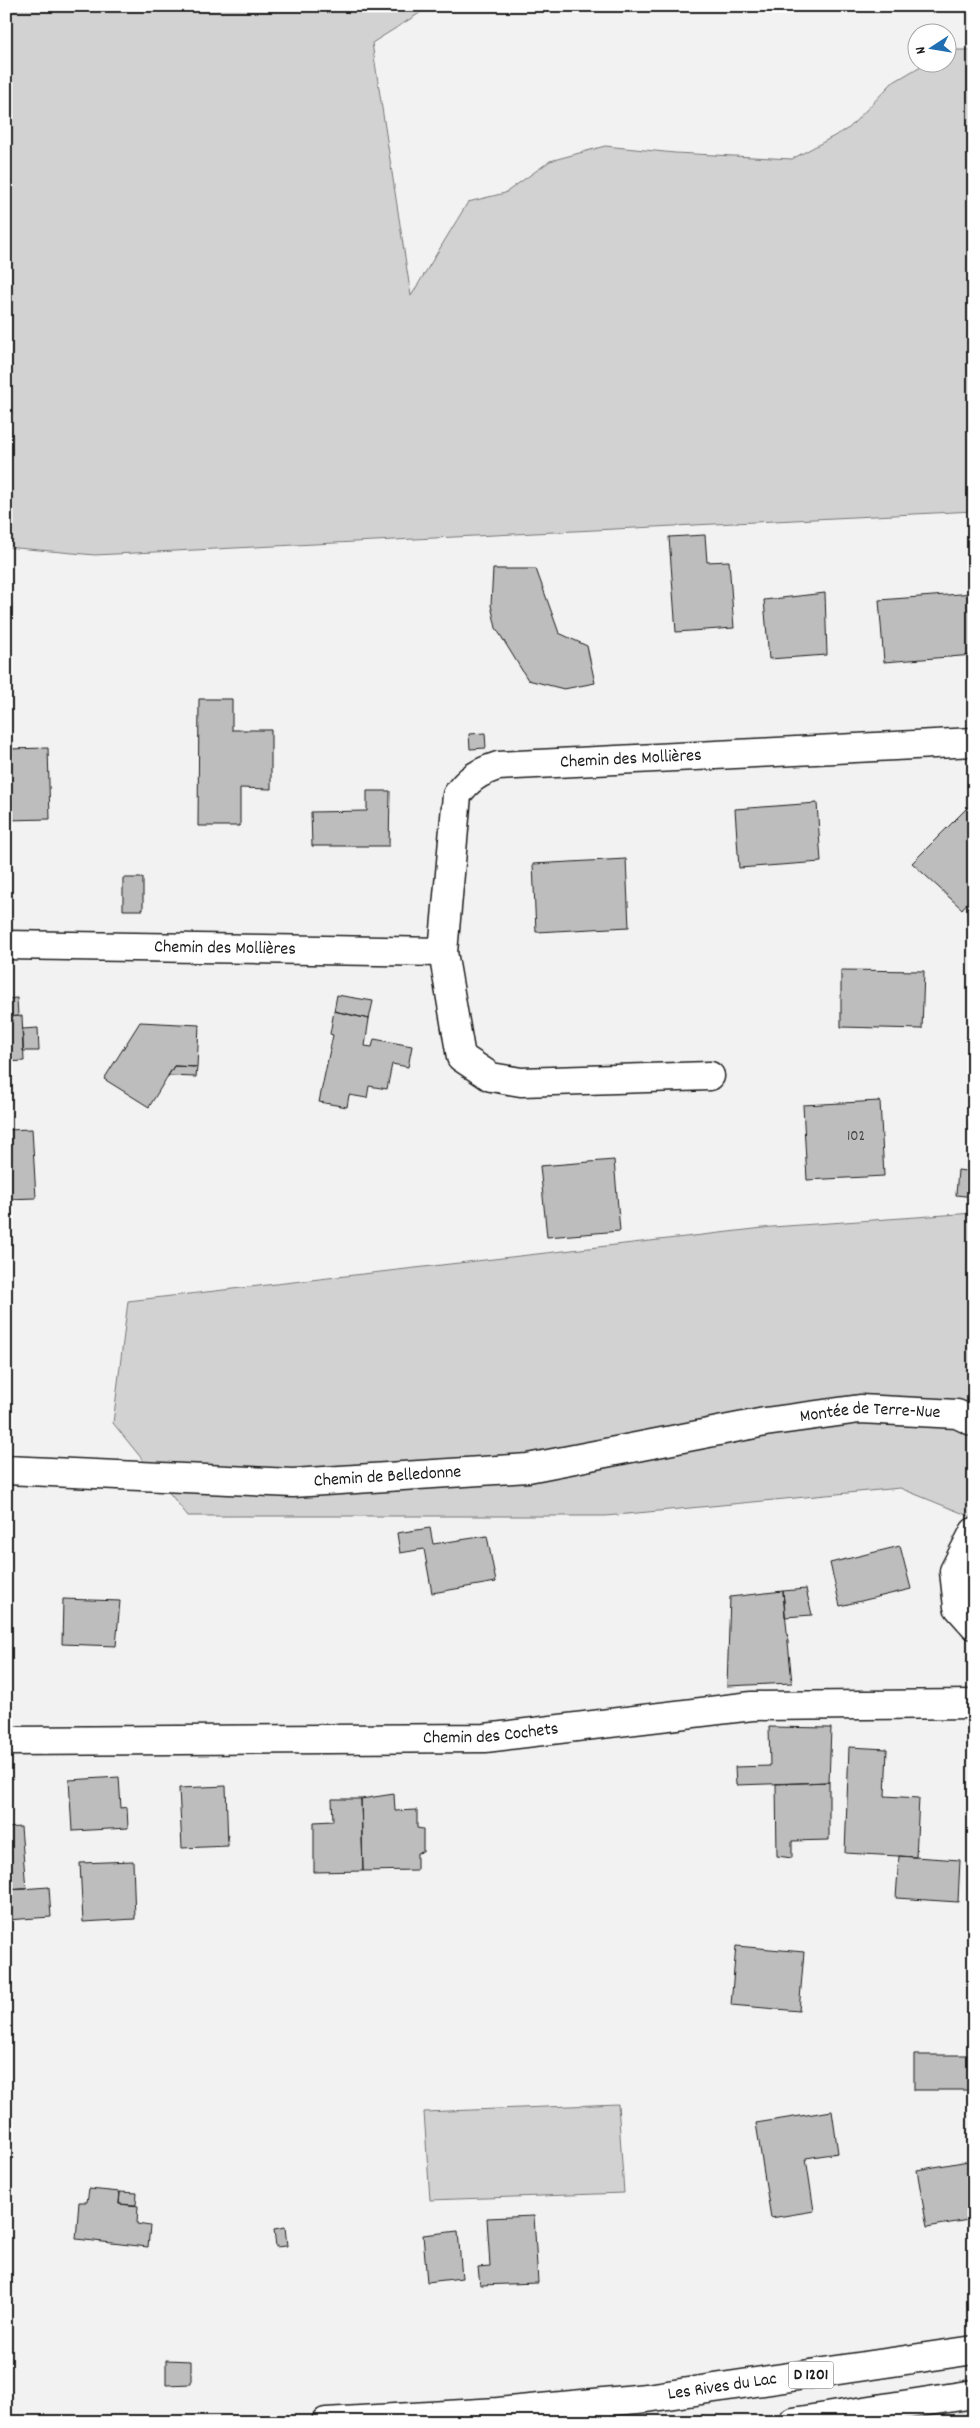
<svg xmlns="http://www.w3.org/2000/svg" width="980" height="2428" viewBox="0 0 980 2428" font-family="Dekko,sans-serif">
	<rect width="100%" height="100%" fill="#f2f2f2"/>
	<filter id="ink" filterUnits="userSpaceOnUse"><feTurbulence type="fractalNoise" baseFrequency=".02" numOctaves="2"/><feDisplacementMap in="SourceGraphic" scale="10" xChannelSelector="R" yChannelSelector="G"/><feConvolveMatrix kernelMatrix="1 2 1 2 8 2 1 2 1" color-interpolation-filters="sRGB"/></filter>
	<g filter="url(#ink)">
		<path fill="#d2d2d2" stroke="#777" d="M6,6H549L423,11L372,43L411,296L468,202L505,193L550,161L605,146L675,153L792,159L849,128L892,83L926,63L948,62V50H974V511L95,555L6,547Z
			M974,1213V1518L900,1488L606,1516H188L113,1423L128,1301L772,1227Z
			M618,2104L624,2193L430,2200L424,2112Z"/>
		<path fill="#bdbdbd" stroke="#1c1c1c" d="M705,535L707,562L729,561L734,628L676,632L669,537Z
			M493,569H536L559,633L587,646L595,683L564,689L528,680L496,628L491,605Z
			M825,593L827,655L769,659L764,600Z
			M974,593V655L884,662L879,600Z
			M199,699H232V730H271V789L240,788V826H198Z
			M485,733L486,748L470,749L469,734Z
			M48,748L50,819L6,820V749Z
			M367,791H390L389,846H312L311,812L367,811Z
			M817,803L821,862L739,868L735,809Z
			M970,805H974V895L962,909L912,863Z
			M626,859L629,927L536,932L533,864Z
			M123,878H143V910H123Z
			M841,970L924,971L922,1029L841,1027Z
			M337,995L373,1001L369,1019L334,1011Z
			M17,998L18,1016L6,1017V999Z
			M334,1011L369,1019L365,1046L372,1047L374,1039L412,1046L408,1067L392,1064L387,1089L369,1086L367,1098L349,1095L347,1107L319,1102L333,1035L330,1034Z
			M22,1016L24,1061L6,1062V1017Z
			M140,1022L199,1025L197,1067L174,1066L149,1107L104,1079Z
			M38,1028L39,1051H23L22,1029Z
			M174,1066L197,1067L196,1077L168,1076Z
			M880,1101L884,1176L807,1180L803,1105Z
			M32,1129L36,1198L6,1199V1130Z
			M614,1160L620,1231L547,1237L540,1166Z
			M958,1170L974,1172V1197L956,1195Z
			M430,1528L433,1544L487,1536L496,1582L432,1593L424,1549L400,1553L397,1533Z
			M900,1546L911,1589L840,1606L830,1563Z
			M806,1589L812,1615L785,1617L783,1591Z
			M783,1591L792,1683L727,1686L730,1597Z
			M63,1599L120,1601L116,1646L62,1644Z
			M769,1727L831,1728L829,1782L736,1785L735,1767L770,1766Z
			M849,1747L887,1749L885,1796L919,1798L916,1857L845,1853Z
			M119,1777L121,1808L127,1807L128,1828L72,1831L69,1780Z
			M829,1782V1840L792,1841V1858L777,1856L776,1784Z
			M226,1786L228,1846L182,1848L179,1788Z
			M394,1794L395,1811L417,1810V1828L423,1829V1852L417,1853V1870L363,1871L361,1799Z
			M332,1799H361L363,1871L314,1872V1822L333,1821Z
			M21,1827L26,1889L6,1890V1828Z
			M899,1856L960,1860L958,1902L896,1898Z
			M133,1861L135,1919L83,1922L80,1863Z
			M49,1887L51,1917L6,1920V1890Z
			M736,1946L804,1952L799,2011L731,2005Z
			M914,2055H972V2090H914Z
			M832,2111L838,2153L806,2158L814,2211L771,2218L756,2123Z
			M974,2160V2219L927,2227L917,2170Z
			M89,2189L120,2192L119,2204L138,2206L137,2224L150,2226L148,2247L76,2239L79,2202H87Z
			M120,2192L137,2193L136,2205L119,2204Z
			M534,2216L538,2283L480,2285L478,2267L490,2266L487,2218Z
			M285,2227L287,2246L276,2247L274,2229Z
			M458,2231L462,2278L427,2282L423,2235Z
			M166,2360L191,2361V2384L166,2385Z"/>
		<g fill="none" stroke-linecap="round" stroke-linejoin="round">
			<g stroke="#1c1c1c" stroke-width="31">
				<g id="street">
					<path id="s1" d="M6,945L443,952L457,795C468,779 479,772 498,766L974,742"/>
					<path d="M443,952L461,1057L491,1077L521,1082L710,1076"/>
					<path d="M974,1532L954,1571L958,1607L974,1625"/>
					<path id="s2" d="M6,1741L485,1738L752,1706L974,1704"/>
				</g>
			</g>
			<g stroke="#1c1c1c" stroke-width="31">
				<g id="secondary">
					<path id="s3" d="M6,1470L293,1483L528,1468L765,1422L860,1409L957,1414L974,1422"/>
				</g>
			</g>
			<g stroke="#1c1c1c" stroke-width="31">
				<g id="primary">
					<path id="s4" d="M326,2422L498,2412L647,2398L974,2350"/>
					<path d="M793,2422L974,2394"/>
				</g>
			</g>
			<use href="#street" stroke="#fff" stroke-width="28"/>
			<use href="#secondary" stroke="#fff" stroke-width="28"/>
			<use href="#primary" stroke="#fff" stroke-width="28"/>
		</g>
	</g>
	<g text-anchor="middle" dominant-baseline="central" stroke-width="4" stroke-linejoin="round" paint-order="stroke">
		<g font-size="15" fill="#444">
			<text x="856" y="1137">102</text>
		</g>
		<rect fill="#fff" stroke="#606060" stroke-width="1" x="788.5" y="2361.5" width="45" height="27" rx="4"/>
		<g font-size="16" font-weight="bold" fill="#1c1c1c">
			<text x="811" y="2375">D 1201</text>
		</g>
		<g font-size="18" fill="#1c1c1c" stroke="#fff">
			<text stroke="none"><textPath href="#s1" startOffset="779">Chemin des Mollières</textPath></text>
			<text stroke="none"><textPath href="#s1" startOffset="219">Chemin des Mollières</textPath></text>
			<text stroke="none"><textPath href="#s3" startOffset="870">Montée de Terre-Nue</textPath></text>
			<text stroke="none"><textPath href="#s3" startOffset="382">Chemin de Belledonne</textPath></text>
			<text stroke="none"><textPath href="#s2" startOffset="485">Chemin des Cochets</textPath></text>
			<text stroke="none"><textPath href="#s4" startOffset="398">Les Rives du Lac</textPath></text>
		</g>
	</g>
	<rect width="980" height="2428" fill="none" stroke="#fff" stroke-width="25"/>
	<rect x="12" y="12" width="955" height="2403" fill="none" stroke="#1c1c1c" stroke-width="2" filter="url(#ink)"/>
	<g transform="translate(932 48) rotate(258)"><circle r="24" fill="#ffffff" stroke="#a4a4a4"/>
	<path d="M0-4L9 19L0 12L-9 19Z" fill="#1f6fb2"/>
	<text y="-8" font-size="14" font-weight="bold" text-anchor="middle" fill="#1c1c1c">N</text>
	</g>
</svg>
